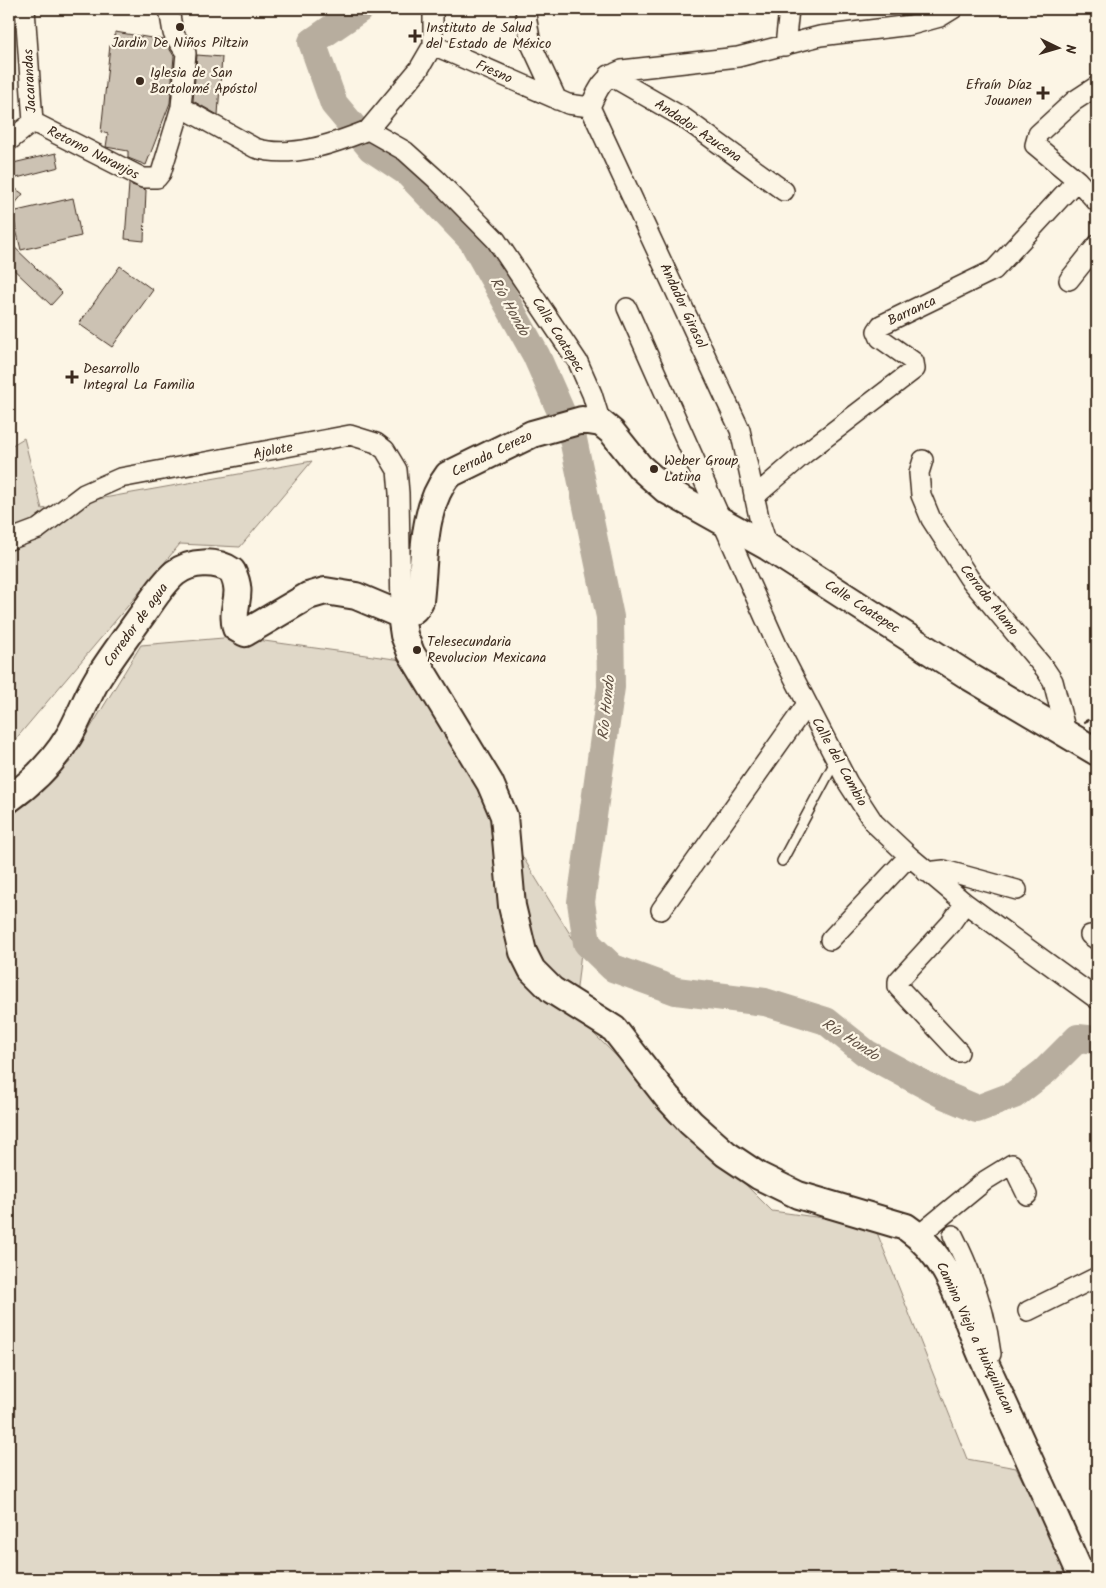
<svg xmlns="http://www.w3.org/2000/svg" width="1106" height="1588" viewBox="0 0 1106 1588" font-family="Kalam,sans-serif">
	<rect width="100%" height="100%" fill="#fcf5e5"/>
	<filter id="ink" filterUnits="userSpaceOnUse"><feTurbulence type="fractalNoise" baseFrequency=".02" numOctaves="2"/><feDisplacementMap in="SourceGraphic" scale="10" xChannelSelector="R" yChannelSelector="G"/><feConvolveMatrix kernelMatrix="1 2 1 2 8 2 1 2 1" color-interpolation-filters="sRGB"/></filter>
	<g filter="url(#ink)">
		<path fill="#e0d8c8" stroke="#8e8173" d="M24,438L42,509L312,461L240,547L180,544L9,747V447Z
			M235,637L402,660L581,952L574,1014L772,1211L874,1225L967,1459L1016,1468L1073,1579H9V819L69,763L141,645Z"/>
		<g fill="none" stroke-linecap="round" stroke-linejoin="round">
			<path stroke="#b7ad9e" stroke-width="28" d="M360,9L312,42L334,104L371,148L407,172L472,240L536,355L573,439L610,617L611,687L581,902L587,943L613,968L676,991L765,1002L826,1021L866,1053L944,1095L977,1109L1014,1095L1045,1071L1078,1038L1097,1040"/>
		</g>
		<path fill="#ccc2b3" stroke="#3b2a1e" d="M115,32L164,40L174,56L170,103L146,165L128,158V151L106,147L108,134L101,132L110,45L114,46Z
			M197,55L222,57L218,115L193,101Z
			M56,153L59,167L9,180V164Z
			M9,184L23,194L9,211Z
			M129,184L146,190L144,241L125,239Z
			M73,198L81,236L21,250L12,212Z
			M9,242L62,293L51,305L9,265Z
			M120,266L153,290L112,347L79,324Z"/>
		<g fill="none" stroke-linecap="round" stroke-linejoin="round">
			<g stroke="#3b2a1e" stroke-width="12">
				<path id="lane" d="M782,861L836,760"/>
			</g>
			<g stroke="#3b2a1e" stroke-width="22">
				<path id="street" d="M25,9L33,122
					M525,9L531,44L557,100
					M433,45L568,104L590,107
					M785,46L789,9
					M609,75L684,118L784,191
					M1097,86L1074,101L1038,134L1035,145L1077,180L1097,202
					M181,107L255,148C291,159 333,144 368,130L405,151L436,179L496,240L578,362L592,394L601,423
					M33,122L143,178H157L161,173L181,107L186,53L173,33L169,9
					M368,130L419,69L433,45V9
					M9,141L33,122
					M1069,280L1097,245
					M627,308L777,645L848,783L874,823L909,856L965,903L1097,999
					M923,460L919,473L921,495L931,519L969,578L1045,669L1053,681L1067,736
					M754,497L804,454L915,369L914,362L880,338L877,331L881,325L994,270L1077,180
					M9,540L38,529L84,494L120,478L350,435L376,443L385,450L397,470L399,493L401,615
					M768,547L760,522L740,430L590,107C598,89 603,77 622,70L738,57L820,36L911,25L940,17L953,9
					M926,872L944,870L1017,890
					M661,910L807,704
					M1090,935L1097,940
					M830,940L909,856
					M959,1052L898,987V981L951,923L965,903
					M919,1235L986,1180L1012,1164L1027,1195
					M953,1235C972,1273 986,1312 991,1354L986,1363
					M1028,1311L1097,1277"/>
			</g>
			<g stroke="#3b2a1e" stroke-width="30">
				<path id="secondary" d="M401,615L404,635L411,653L490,783L504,816L512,906L523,952L532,970L552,990L614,1029L667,1097L691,1123L726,1154L759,1176L798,1195L906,1227C953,1259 963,1316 986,1365C1019,1436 1051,1508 1083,1579
					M9,799C33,782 54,761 69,736C80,717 87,696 98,678C112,656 127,636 142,615C152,601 162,584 175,573C191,561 216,560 232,571C245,597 230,605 236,628L245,633L308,596L325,591L356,596L401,615C411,614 416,610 420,601C425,560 421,510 448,475L532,434L582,420L601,423L612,432L640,467L666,490L768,547L970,677L1097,752"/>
			</g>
			<path stroke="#3b2a1e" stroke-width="2.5" stroke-dasharray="5 4" stroke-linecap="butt" d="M1084,722L1097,716"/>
			<use href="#lane" stroke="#fcf5e5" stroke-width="9"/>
			<use href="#street" stroke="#fcf5e5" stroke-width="19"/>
			<use href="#secondary" stroke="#fcf5e5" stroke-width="26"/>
		</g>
	</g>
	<g fill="#3b2a1e" stroke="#fcf5e5" stroke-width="2">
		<circle cx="180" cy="27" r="5"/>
		<path d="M412.5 28.5h5v5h5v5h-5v5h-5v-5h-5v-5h5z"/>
		<circle cx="140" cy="81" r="5"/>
		<path d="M1040.5 85.5h5v5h5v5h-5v5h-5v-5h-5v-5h5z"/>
		<path d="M69.5 369.5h5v5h5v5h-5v5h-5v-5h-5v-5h5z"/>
		<circle cx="654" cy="469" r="5"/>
		<circle cx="417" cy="650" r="5"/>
	</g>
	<g text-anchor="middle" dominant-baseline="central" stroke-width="4.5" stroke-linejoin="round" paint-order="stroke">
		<g font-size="14" fill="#3b2a1e" stroke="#fcf5e5" text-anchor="start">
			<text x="426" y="28">Instituto de Salud<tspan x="426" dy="16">del Estado de México</tspan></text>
			<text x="180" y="43" text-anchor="middle">Jardin De Niños Piltzin</text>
			<text x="150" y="73">Iglesia de San<tspan x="150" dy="16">Bartolomé Apóstol</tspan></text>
			<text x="1032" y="85" text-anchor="end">Efraín Díaz<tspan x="1032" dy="16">Jouanen</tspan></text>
			<text x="83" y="369">Desarrollo<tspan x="83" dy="16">Integral La Familia</tspan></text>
			<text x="664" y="461">Weber Group<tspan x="664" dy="16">Latina</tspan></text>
			<text x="427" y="642">Telesecundaria<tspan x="427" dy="16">Revolucion Mexicana</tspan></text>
		</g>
		<g font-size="14" fill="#3b2a1e" stroke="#fcf5e5">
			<text transform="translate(494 72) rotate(24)">Fresno</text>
			<text transform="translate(30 81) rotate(-93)">Jacarandas</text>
			<text transform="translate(698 131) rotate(34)">Andador Azucena</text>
			<text transform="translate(93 153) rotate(27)">Retorno Naranjos</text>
			<text transform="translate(683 306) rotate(65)">Andador Girasol</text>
			<text transform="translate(912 311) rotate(-25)">Barranca</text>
			<text transform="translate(558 335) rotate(58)">Calle Coatepec</text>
			<text transform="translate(273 451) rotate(-11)">Ajolote</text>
			<text transform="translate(492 454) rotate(-26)">Cerrada Cerezo</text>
			<text transform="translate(989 600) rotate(52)">Cerrada Alamo</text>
			<text transform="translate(862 607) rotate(33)">Calle Coatepec</text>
			<text transform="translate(136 625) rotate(-54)">Corredor de agua</text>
			<text transform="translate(839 762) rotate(61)">Calle del Cambio</text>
			<text transform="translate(975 1338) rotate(65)">Camino Viejo a Huixquilucan</text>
		</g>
		<g font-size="15" font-style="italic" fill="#605144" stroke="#fcf5e5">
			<text transform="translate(509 307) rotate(61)">Río Hondo</text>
			<text transform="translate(607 708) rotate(-84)">Río Hondo</text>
			<text transform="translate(850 1040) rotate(33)">Río Hondo</text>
		</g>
	</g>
	<rect width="1106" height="1588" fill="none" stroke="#fcf5e5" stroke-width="30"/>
	<rect x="15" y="15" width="1076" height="1558" fill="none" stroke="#3b2a1e" stroke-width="2" filter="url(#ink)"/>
	<g transform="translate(1058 48) rotate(95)" stroke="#fcf5e5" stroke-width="4" paint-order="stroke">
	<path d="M0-4L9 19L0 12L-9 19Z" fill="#3b2a1e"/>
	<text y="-8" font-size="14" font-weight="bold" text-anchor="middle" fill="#3b2a1e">N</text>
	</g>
</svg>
